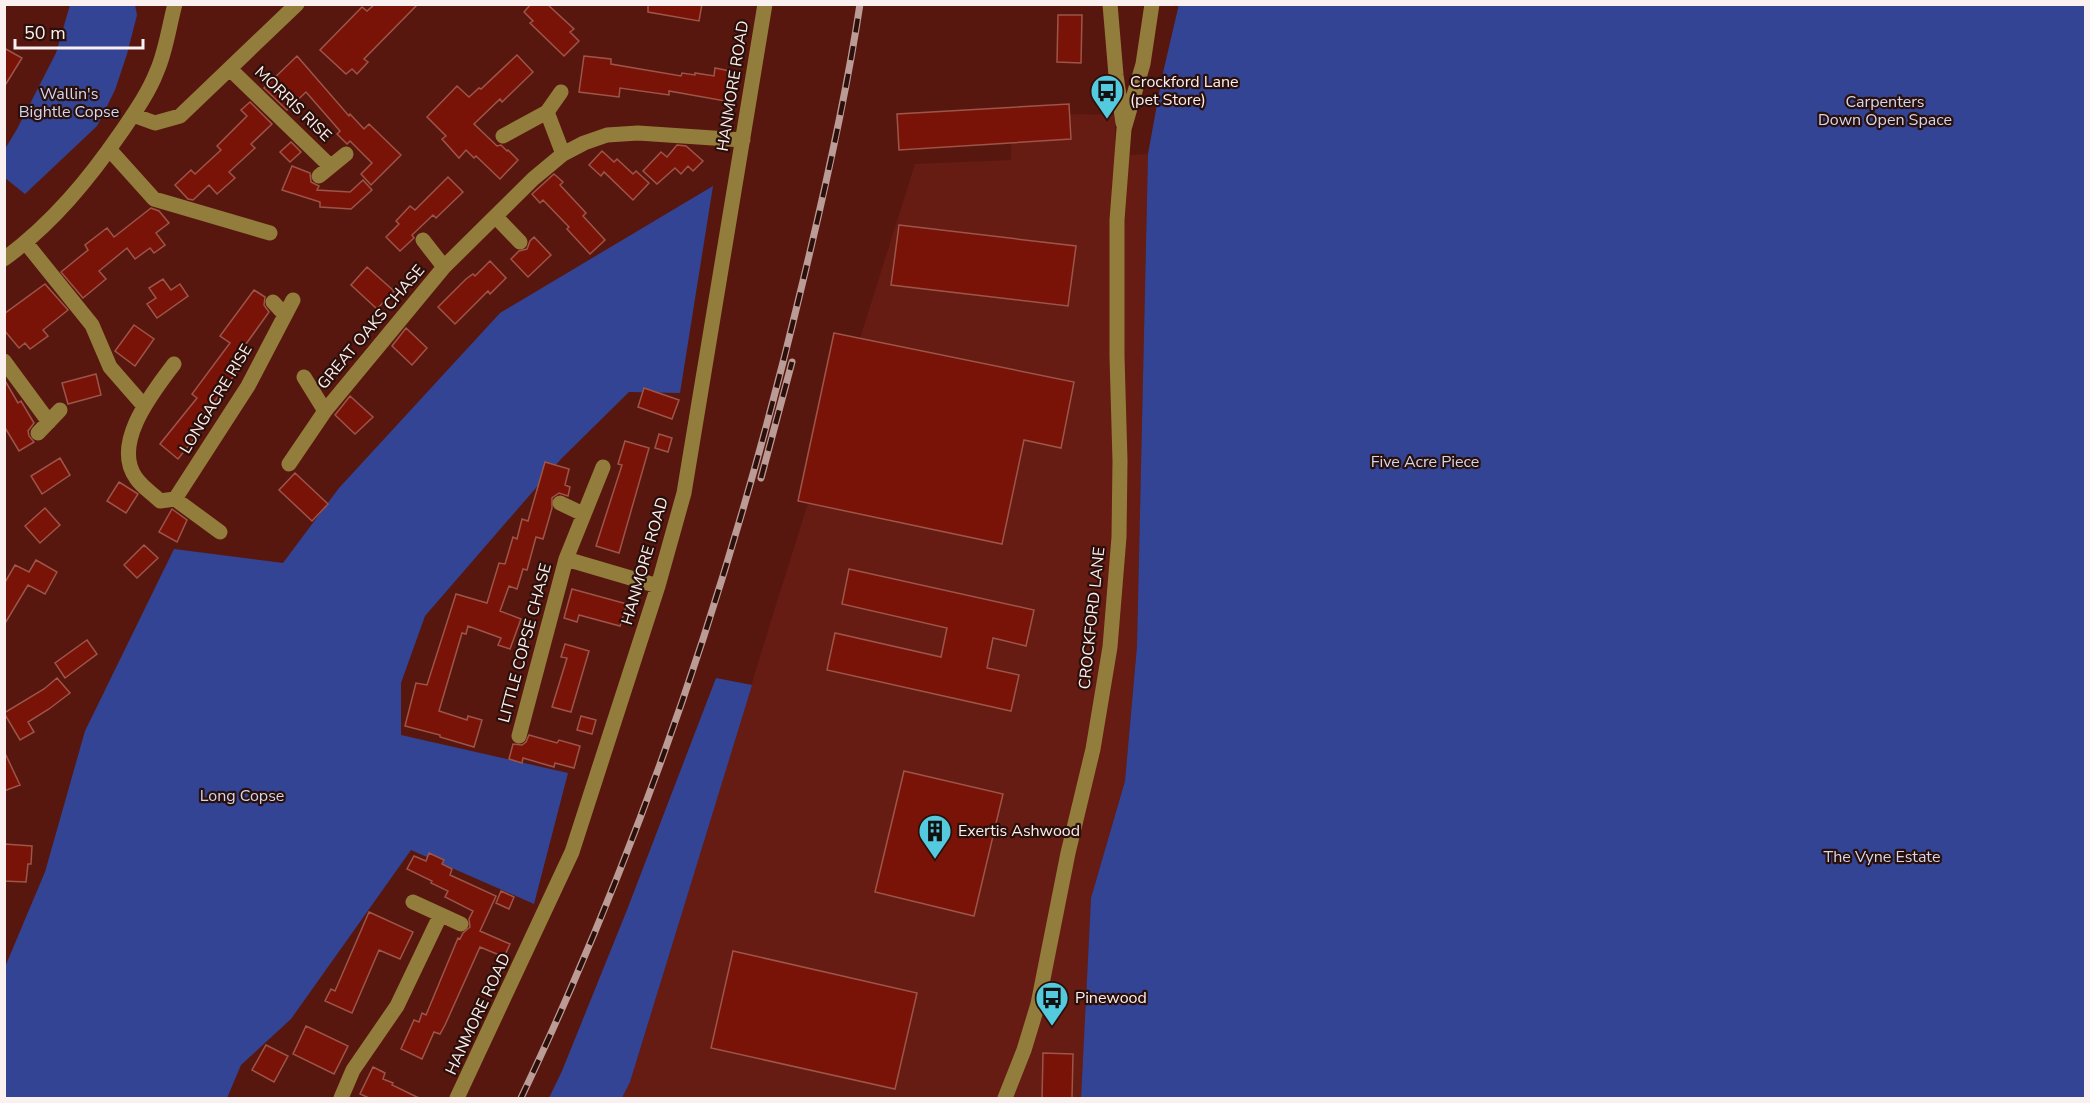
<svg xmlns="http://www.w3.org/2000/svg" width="2090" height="1103" viewBox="0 0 2090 1103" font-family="'Nunito Sans',sans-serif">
	<rect width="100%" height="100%" fill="#58170e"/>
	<path fill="#661c13" d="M1012,113L1115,115V156L1148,154L1137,646L1125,781L1091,898L1081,1098H622L630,1082L770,624L915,164L1011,160Z"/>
	<path fill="#334494" d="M1179,4L2085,5V1098H1081L1091,898L1125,781L1137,646L1148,154L1162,77Z
		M70,5H135L137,15L127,54L115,90L97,126L25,194L5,178V149L17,129L56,53Z
		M713,186L680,393L629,392L561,459L425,616L401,683V735L568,773L534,904L411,850L291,1019L241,1065L227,1098H5V967L45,872L85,731L174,549L283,563L339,488L500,313Z
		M716,678L752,685L630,1082L622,1098H549L562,1071L627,910Z"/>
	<path fill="#791307" stroke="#9d5549" stroke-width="1.5" d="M375,4H418L364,59L368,62L357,74L352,69L346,74L320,50L362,7L367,11Z
		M531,4H547L574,29L570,32L579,41L564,56L530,23L533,21L524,12Z
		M648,4H702L699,21L648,12Z
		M1058,15H1082L1081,63L1057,62Z
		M4,48L22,58L4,87Z
		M517,55L533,72L502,102L500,99L474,124L497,146L501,145L507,151L508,150L518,160L500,179L476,156L474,158L466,150L459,158L442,139L446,136L427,117L457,86L469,97L479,88L481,89Z
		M297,56L349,116L350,114L364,129L369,124L401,155L371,185L361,174L372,163L350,141L347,144L337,134L340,131L306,92L287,110L264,88Z
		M584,56L611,59V64L681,76L682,73L695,75V73L714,76L715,68L730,71L725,101L669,91V95L620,88L619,97L579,92Z
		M250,102L272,124L251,144L255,148L229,172L235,178L217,194L209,185L193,200L188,199L175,185L191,170L195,174L221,150L217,146L247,116L241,110Z
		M1069,104L1071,139L899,150L897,114Z
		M291,142L301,152L290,162L280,152Z
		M677,145L686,146L703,161L693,171L688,166L681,174L675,168L657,184L643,171L661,152L667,157Z
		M602,151L614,162L617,159L633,174L636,171L649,183L633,200L604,172L601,176L589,165Z
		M292,166L310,173L311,182L319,186L317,190L350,192L363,180L372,190L351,209L320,207V202L282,190Z
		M554,174L563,182L560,185L586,213L583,216L605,240L590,254L567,229L569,227L543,200L540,203L532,194Z
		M448,177L463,192L436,218L433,215L412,235L414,238L400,251L386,237L399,224L396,221L410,206L415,210Z
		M151,208L159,211L169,223L156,233L165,245L154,253L150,248L135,259L127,248L99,271L106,279L83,298L61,272L88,250L85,245L107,228L114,237Z
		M899,225L1076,246L1068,306L891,285Z
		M534,237L551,255L528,277L511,259L519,251L527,249L530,241Z
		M490,261L506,278L490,294L488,291L455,324L438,307L466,279L473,274L475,276Z
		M367,267L394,291L377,309L351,285Z
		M163,279L171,290L180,284L188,296L157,318L147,304L156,298L149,288Z
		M45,284L68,310L43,330L48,336L30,349L25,343L19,348L4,330V314Z
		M254,290L265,297L264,305L269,312L241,351L248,357L208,410L213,415L178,459L160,444L197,398L192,394L230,343L220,336Z
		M134,325L154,339L135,366L115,351Z
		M406,328L427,348L412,365L392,346Z
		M834,333L1074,382L1061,448L1024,440L1002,544L798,501Z
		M96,374L101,395L68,404L62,383Z
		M4,379L18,403L21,401L34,423L28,431L29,436L34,442L19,451L4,426Z
		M644,388L679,400L672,419L638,407Z
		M350,396L373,417L355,434L335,415Z
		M659,434L672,438L668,452L655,448Z
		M625,441L649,448L619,553L596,546L622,465L618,464Z
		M60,458L70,475L42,494L31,476Z
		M545,462L569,469L565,485L570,487L568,496L559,493L552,498V508L543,539L536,537L527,570L523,569L517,589L509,586L500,611L521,619L510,649L498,645L501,638L468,626L466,634L462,633L439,711L467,720L468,716L482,720L474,747L440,737V735L405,726L416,683L427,685L456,594L487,603L499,563L505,564L513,537L517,539L522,519L528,521Z
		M295,473L328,504L312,521L279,490Z
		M119,482L138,494L126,513L107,501Z
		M45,508L60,525L40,543L25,526Z
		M172,509L187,520L177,542L159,532Z
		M144,545L158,558L137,578L124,565Z
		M36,560L57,572L45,594L28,585L4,625V584L15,565L29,572Z
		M849,569L1034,610L1026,646L993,638L987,668L1019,675L1011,711L827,670L835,633L941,657L947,628L842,604Z
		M572,589L627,604L620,626L579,615L577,622L564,618Z
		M87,640L97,654L65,678L55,663Z
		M565,644L589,651L571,712L552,707L567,658L561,657Z
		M57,678L70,693L49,709L28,722L34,732L20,740L4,713L44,689Z
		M581,716L596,720L592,734L577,730Z
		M529,735L557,743L559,740L580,746L574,768L555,763L554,767L523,758L522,763L509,759L513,744L522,745L526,742Z
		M4,751L20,785L4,791Z
		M904,771L1003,794L974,916L875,892Z
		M4,844L32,846L31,864H28L26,882L4,881Z
		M429,853L444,860L442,864L452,869L450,875L496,896L480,931L510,944L504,957L480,947L445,1025L440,1034L434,1032L422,1059L401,1049L414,1020L419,1022L422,1013L426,1015L458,938L460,939L463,933L470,927L469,919L473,911L445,897L448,891L431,883L432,881L407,869L414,856L426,861Z
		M501,891L514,897L509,909L496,903Z
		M369,912L413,932L400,959L379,950L352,1013L325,1001L331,989L335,991Z
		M733,951L917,993L895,1089L711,1048Z
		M306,1026L348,1046L334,1074L293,1054Z
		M266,1045L288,1056L274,1082L252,1070Z
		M1043,1053L1073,1054L1072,1098H1042Z
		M373,1067L385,1073L383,1079L393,1083L392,1085L419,1098H369L360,1094Z"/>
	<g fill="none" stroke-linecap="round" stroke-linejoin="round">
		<path stroke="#937d3c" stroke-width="15" d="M1110,4L1116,75L1123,123
			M230,69L330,166
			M547,112L563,154
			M133,115L155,123L180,116L297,4
			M503,136L547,112L561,92
			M109,149L154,199L270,233
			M319,176L346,154
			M496,217L520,242
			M423,240L444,267
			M26,243L92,325L110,367L144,406
			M4,259C52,224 89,179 122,131C135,112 149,92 157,71C166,51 169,26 175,4
			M273,302L285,315
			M4,361L49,422
			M174,364C154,391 111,443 136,478C142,487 153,494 160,501L175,499L248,386L293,300
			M304,377L325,411
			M38,433L60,410
			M289,464L325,411L444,267L533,179L563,154L584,143L607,135L638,133L743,140
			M175,499L220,532
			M560,503L583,514
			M566,559L658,586
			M519,736L566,559L603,467
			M413,902L461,924
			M341,1098L353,1070L397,1006L440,916
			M457,1098L572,852L658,586L684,493L765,4
			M1005,1098L1024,1050L1038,1004L1068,853L1093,749L1110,647L1119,537L1120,461L1117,356V220L1124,129L1143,64L1152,4"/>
		<g stroke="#ba9b96" stroke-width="7">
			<path id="rail" d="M761,478L792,362
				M521,1098C538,1062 555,1025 571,988C670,761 746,522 803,281C825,190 846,97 860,4"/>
		</g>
		<use href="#rail" stroke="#2b0f0a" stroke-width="4.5" stroke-dasharray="14" stroke-linecap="butt"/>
	</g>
	<defs>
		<g id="bus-pin" transform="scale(1.725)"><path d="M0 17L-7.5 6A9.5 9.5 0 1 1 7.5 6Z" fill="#54cade" stroke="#2b0f0a"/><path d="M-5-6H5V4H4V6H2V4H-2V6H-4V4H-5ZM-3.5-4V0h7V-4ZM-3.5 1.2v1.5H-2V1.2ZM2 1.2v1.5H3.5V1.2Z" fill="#111"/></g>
		<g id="building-pin" transform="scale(1.725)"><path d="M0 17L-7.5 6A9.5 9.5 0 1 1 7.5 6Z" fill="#54cade" stroke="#2b0f0a"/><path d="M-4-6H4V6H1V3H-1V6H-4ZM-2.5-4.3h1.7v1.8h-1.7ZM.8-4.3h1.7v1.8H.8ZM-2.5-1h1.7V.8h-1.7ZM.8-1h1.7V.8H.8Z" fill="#111"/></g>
	</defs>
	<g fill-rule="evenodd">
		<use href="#bus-pin" x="1107" y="91"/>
		<use href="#building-pin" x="935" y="831"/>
		<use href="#bus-pin" x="1052" y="998"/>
	</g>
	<g text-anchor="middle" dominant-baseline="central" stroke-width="4.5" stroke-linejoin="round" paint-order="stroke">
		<g font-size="16" fill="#f9f0ef" stroke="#2b0f0a" text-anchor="start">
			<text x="1130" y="82">Crockford Lane<tspan x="1130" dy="18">(pet Store)</tspan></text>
			<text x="958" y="831">Exertis Ashwood</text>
			<text x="1075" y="998">Pinewood</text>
		</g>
		<g font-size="16" fill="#f9f0ef" stroke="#2b0f0a">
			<text transform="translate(733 86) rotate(-81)">HANMORE ROAD</text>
			<text transform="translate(293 104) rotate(44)">MORRIS RISE</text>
			<text transform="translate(371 327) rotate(-50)">GREAT OAKS CHASE</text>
			<text transform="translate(216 399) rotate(-59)">LONGACRE RISE</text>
			<text transform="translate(645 561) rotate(-74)">HANMORE ROAD</text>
			<text transform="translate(1092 618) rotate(-84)">CROCKFORD LANE</text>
			<text transform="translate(525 643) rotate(-75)">LITTLE COPSE CHASE</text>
			<text transform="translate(478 1014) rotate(-65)">HANMORE ROAD</text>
		</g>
		<g font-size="16" fill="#d0d8f0" stroke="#2b0f0a">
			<text x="69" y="94">Wallin's<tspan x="69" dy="18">Bightle Copse</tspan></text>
			<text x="1885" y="102">Carpenters<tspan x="1885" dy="18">Down Open Space</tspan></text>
			<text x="1425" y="462">Five Acre Piece</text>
			<text x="242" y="796">Long Copse</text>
			<text x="1882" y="857">The Vyne Estate</text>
		</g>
	</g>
	<rect width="2090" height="1103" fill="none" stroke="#f9f0ef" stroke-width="12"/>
	<path d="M15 39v9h128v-9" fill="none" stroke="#f9f0ef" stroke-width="3"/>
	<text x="24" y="39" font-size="18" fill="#f9f0ef" stroke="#2b0f0a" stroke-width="4.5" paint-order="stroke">50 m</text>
</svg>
